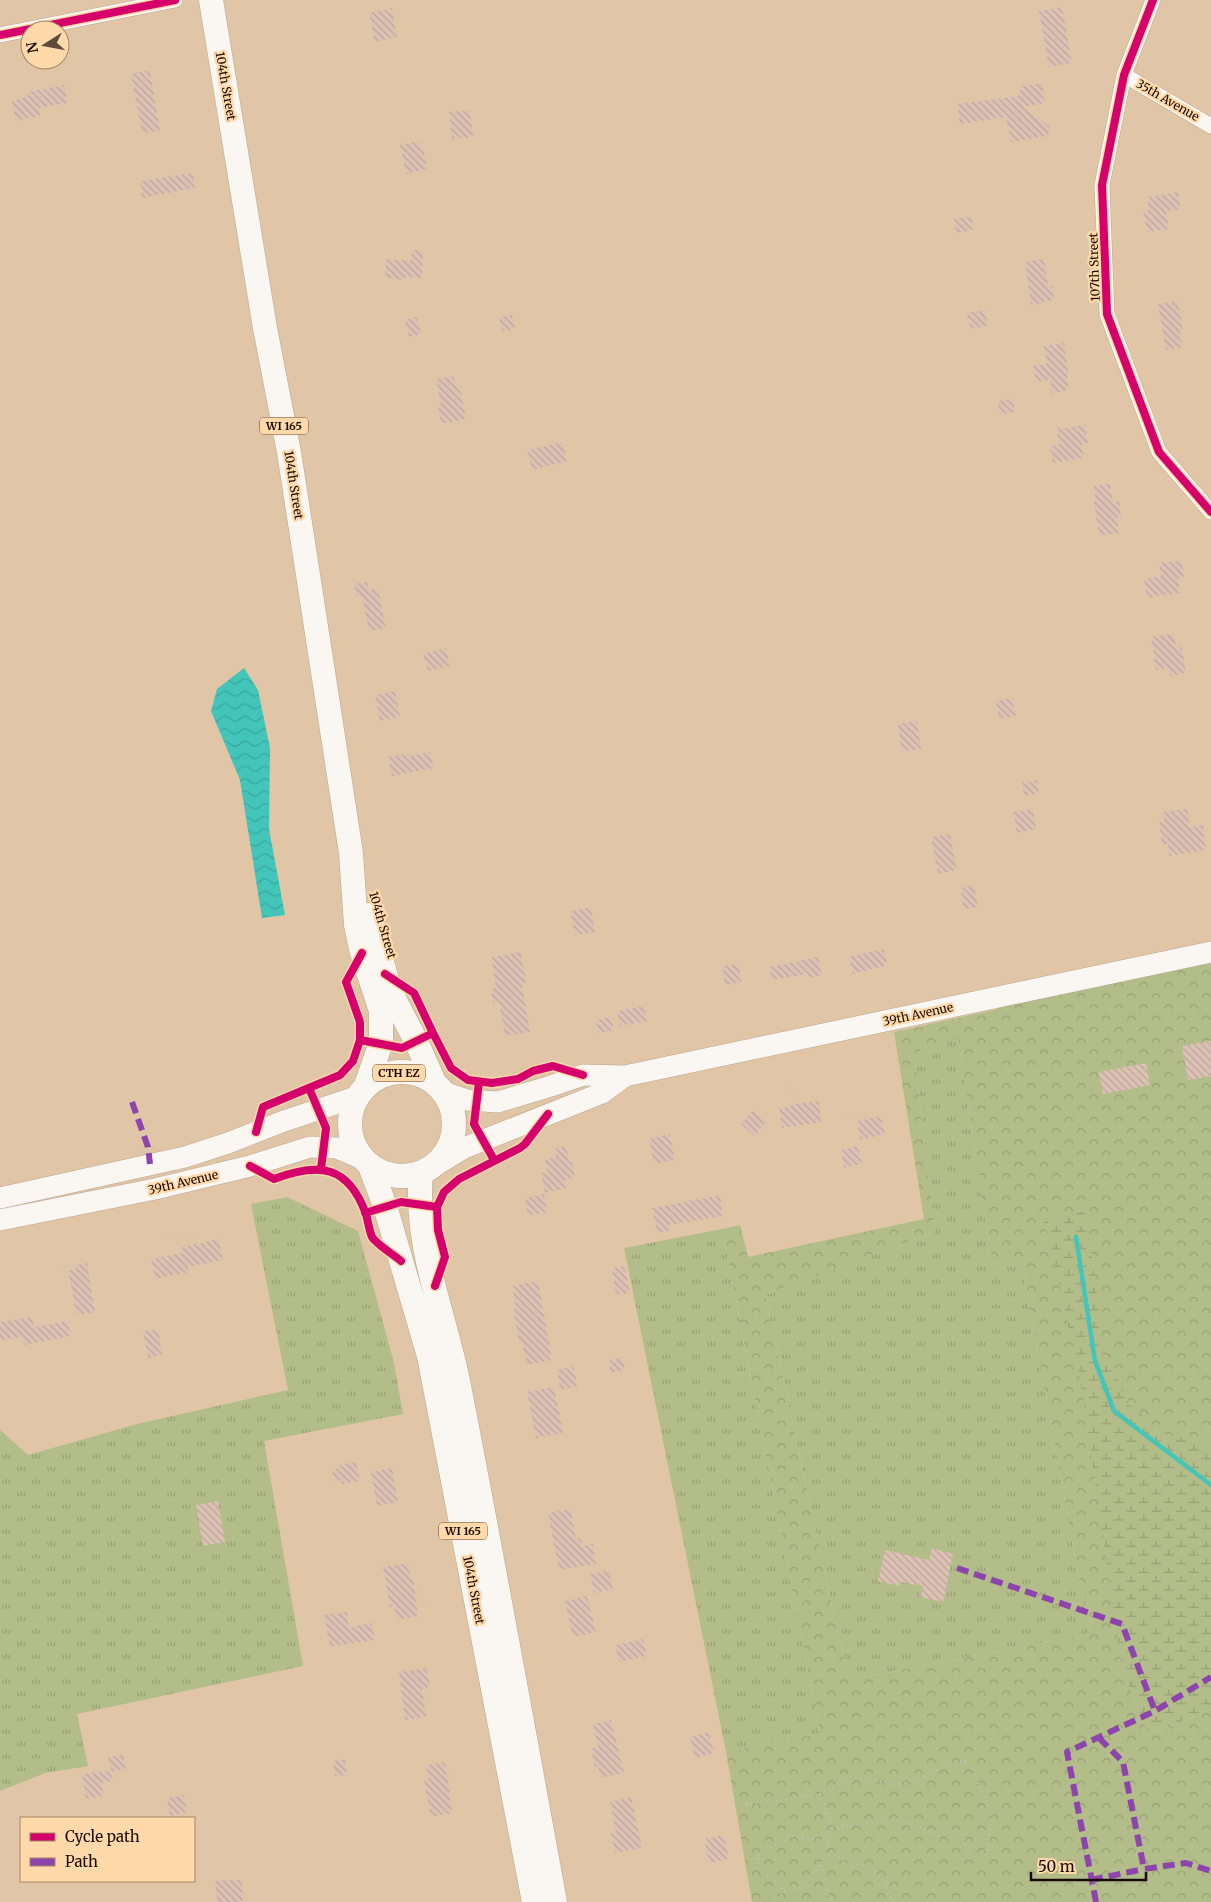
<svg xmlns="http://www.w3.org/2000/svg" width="1211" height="1902" viewBox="0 0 1211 1902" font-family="Merriweather,serif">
	<defs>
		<pattern id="grass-tufts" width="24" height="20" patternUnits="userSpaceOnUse" patternTransform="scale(1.25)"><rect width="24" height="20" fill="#b2bd89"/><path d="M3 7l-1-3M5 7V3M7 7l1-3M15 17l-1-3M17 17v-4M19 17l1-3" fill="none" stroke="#98a174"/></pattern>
		<pattern id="forest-crowns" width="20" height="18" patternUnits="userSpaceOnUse" patternTransform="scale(1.25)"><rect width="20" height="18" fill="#b2bd89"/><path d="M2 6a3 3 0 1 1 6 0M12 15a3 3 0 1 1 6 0" fill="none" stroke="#98a174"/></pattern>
		<pattern id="wetland-marsh" width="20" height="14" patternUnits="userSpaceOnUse" patternTransform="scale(1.25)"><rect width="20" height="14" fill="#b2bd89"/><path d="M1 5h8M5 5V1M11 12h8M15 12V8" fill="none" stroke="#98a174"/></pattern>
		<pattern id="water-waves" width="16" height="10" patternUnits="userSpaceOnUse" patternTransform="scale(1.25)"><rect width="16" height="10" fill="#43c5ba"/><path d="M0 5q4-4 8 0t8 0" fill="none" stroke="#3aa89e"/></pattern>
		<pattern id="building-back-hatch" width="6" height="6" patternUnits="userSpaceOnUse" patternTransform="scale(1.25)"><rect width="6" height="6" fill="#dcc2b4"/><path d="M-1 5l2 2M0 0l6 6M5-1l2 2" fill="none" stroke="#bca599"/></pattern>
	</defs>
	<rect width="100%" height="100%" fill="#e0c6a6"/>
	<path fill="url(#grass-tufts)" d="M958,1038L992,1263L1021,1260L1089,1634L848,1680L765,1295L935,1232L914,1053Z
		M287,1197L358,1231L394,1363L403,1414L264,1441L303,1666L77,1714L88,1766L45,1773L0,1791V1430L28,1455L137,1424L288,1390L251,1204Z
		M722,1229L820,1733L726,1752L624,1248Z"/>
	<path fill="url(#forest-crowns)" fill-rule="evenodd" d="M1211,952V1523L1122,1668L1149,1735L1211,1709V1902H752L726,1752L820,1733L722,1229L740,1225L748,1257L924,1219L894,1032L998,1009L996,997ZM958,1038L992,1263L1021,1260L1089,1634L848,1680L765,1295L935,1232L914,1053Z"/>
	<path fill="url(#wetland-marsh)" d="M1086,1211L1104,1348L1128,1404L1167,1435L1211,1444V1709L1149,1735L1122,1668L1081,1383L1044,1219Z"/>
	<path fill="url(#water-waves)" d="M244,668L258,690L270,748L269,829L285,915L262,918L240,780L211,711L217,689Z"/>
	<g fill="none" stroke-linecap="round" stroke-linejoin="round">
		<path stroke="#43c5ba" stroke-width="4.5" d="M1076,1237L1095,1361L1114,1411L1211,1485"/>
	</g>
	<path fill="url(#building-back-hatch)" d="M1062,7L1072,63L1049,67L1039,11Z
		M392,8L397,37L375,42L369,13Z
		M150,70L160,131L142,133L131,74Z
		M1042,83L1045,103L1023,107L1049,126L1050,132L1047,136L1011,142L1006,117L960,124L957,104L1019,96L1018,91L1022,90V86Z
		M64,85L68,103L39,108L40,116L16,121L12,101L28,97L27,92Z
		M470,110L473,137L452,139L449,112Z
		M419,141L421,148L423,147L427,169L406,174L400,145Z
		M193,173L195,188L142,198L140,181Z
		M1178,192L1181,209L1166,211L1169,229L1147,232L1143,211L1149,210L1147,197Z
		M972,216L973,230L956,233L954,219Z
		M412,250L423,251L422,278L405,277V280L385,278L386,259L411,261Z
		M1044,259L1048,286H1052L1054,300L1031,305L1025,262Z
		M1178,301L1183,330L1180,331L1182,347L1166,350L1158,304Z
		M985,310L988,326L970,329L967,313Z
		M512,315L515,329L502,331L499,317Z
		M417,317L421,334L409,337L405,320Z
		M1064,343L1069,377H1067L1069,390L1052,393L1050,380L1036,382L1033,366L1047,364L1044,346Z
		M454,376L456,386H460L466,419L441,424L438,406H441L436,379Z
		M1013,399L1015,412L1000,415L998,401Z
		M1085,425L1088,443L1082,444L1084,458L1053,463L1050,446L1059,444L1056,429Z
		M562,442L567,461L532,470L527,450Z
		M1110,484L1113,502L1119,501L1121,517H1117L1119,533L1099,536L1094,502L1096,501L1094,486Z
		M1182,560L1184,578L1178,579L1180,593L1147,598L1144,579L1161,576L1159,563Z
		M367,582L369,590L378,588L386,628L369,631L362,597H357L354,584Z
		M1174,634L1176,648L1182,647L1186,673L1170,676L1169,668L1156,670L1151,637Z
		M446,648L450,666L428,671L423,654Z
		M395,691L400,717L380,721L375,695Z
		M1012,698L1016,716L999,719L996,701Z
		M917,721L921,749L902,752L898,724Z
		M430,752L434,768L392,776L388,757L408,753L409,756Z
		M1037,780L1039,794L1024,796L1022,783Z
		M1033,809L1036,829L1017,833L1014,812Z
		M1187,809L1190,827L1203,825L1206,850L1169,856L1168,844L1162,845L1159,822L1164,821L1163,812Z
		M950,834L957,870L938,874L931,837Z
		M974,885L978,907L964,909L960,888Z
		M591,907L595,932L575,935L570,911Z
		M884,949L887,965L853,974L849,957Z
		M521,952L526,983L522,984L530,1032L505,1036L499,1003L493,1004L491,989L496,988L491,957Z
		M818,957L822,975L809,978L808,974L772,980L769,967Z
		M739,964L741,982L725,985L722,966Z
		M644,1006L647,1021L620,1026L617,1011Z
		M611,1017L614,1030L598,1033L596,1020Z
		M1211,1041V1076L1188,1080L1182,1046Z
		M1146,1063L1150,1085L1103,1094L1099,1072Z
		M819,1101L821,1122L782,1128L779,1108L791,1107V1105Z
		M753,1110L767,1122L754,1136L741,1124Z
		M881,1116L885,1134L860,1140L857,1121Z
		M670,1134L675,1160L654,1164L649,1139Z
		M566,1146L569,1162L572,1161L575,1178L565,1180L567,1188L545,1193L541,1173L547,1172L545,1160L556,1157L555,1149Z
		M858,1146L862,1164L844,1168L841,1150Z
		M544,1194L547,1212L528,1216L525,1198Z
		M720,1195L723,1216L668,1225L669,1231L657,1233L652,1208Z
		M219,1239L223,1260L188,1267L189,1272L155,1279L151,1259L181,1253L180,1248Z
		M87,1263L95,1312L77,1315L68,1271L76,1269L75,1265Z
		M625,1266L630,1293L616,1295L612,1268Z
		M538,1281L552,1360L527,1365L522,1342L519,1343L513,1309L516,1308L512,1286Z
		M32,1317L34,1327L68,1321L71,1336L24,1345L22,1337L0,1340V1322Z
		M158,1329L162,1355L148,1358L143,1331Z
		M622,1357L625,1370L611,1373L608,1361Z
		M574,1367L577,1387L560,1390L557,1370Z
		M554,1387L563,1433L536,1438L527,1392Z
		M356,1462L360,1481L342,1484L341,1480L334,1481L332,1470L338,1468V1465Z
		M392,1468L398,1502L377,1506L371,1472Z
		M218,1501L225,1542L203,1546L196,1505Z
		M571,1509L576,1539L581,1538L582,1546L593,1544L596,1564L559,1570L548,1513Z
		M932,1548L953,1554L943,1602L920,1597L923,1586L900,1582L899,1586L878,1581L885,1550L929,1560Z
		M408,1563L411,1577H413L418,1616L397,1620L394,1606L390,1607L383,1567Z
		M609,1570L613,1589L594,1593L590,1574Z
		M587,1596L596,1632L573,1637L565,1601Z
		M347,1612L349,1627L372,1623L375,1640L330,1647L324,1615Z
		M643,1639L647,1656L619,1662L615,1645Z
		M427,1668L430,1687L422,1689L426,1717L405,1720L399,1672Z
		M611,1720L624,1773L601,1778L598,1766L595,1767L591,1748L598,1747L593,1724Z
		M709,1732L714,1753L695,1758L690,1737Z
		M123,1755L126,1769L111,1772L113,1781L102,1783L104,1796L86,1799L82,1774L111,1770L108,1757Z
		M345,1759L347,1775L335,1776L333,1761Z
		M445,1762L452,1813L431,1817L424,1780L429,1779L426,1765Z
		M184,1795L187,1812L170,1816L167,1798Z
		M631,1797L642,1848L615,1853L611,1833L616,1832L610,1802Z
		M724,1835L729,1859L709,1863L704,1839Z
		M242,1880L243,1902H217L215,1881Z"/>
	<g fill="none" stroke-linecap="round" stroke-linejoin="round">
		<g stroke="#baa68c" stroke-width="16">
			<path id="street" d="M1153,0L1124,75L1102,185L1107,314L1159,452L1211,512
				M0,35L175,0
				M1124,75L1211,126"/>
		</g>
		<g stroke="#baa68c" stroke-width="22">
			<path id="secondary" d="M443,1092L467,1100L498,1102L551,1086L583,1075L625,1076L1211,952
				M431,1168L464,1148L602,1093L625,1076
				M0,1198L185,1157L228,1143L284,1121L359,1096
				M0,1220L155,1189L250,1166L310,1147L337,1148L363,1159"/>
		</g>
		<g stroke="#baa68c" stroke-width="25">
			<path id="primary" d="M211,0L265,328L289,452L351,853L356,925L362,953L381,1011V1043L365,1088
				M369,915L390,991L416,1041L435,1084
				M350 1124a52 52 0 1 1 104 0a52 52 0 1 1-104 0Z
				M370,1166L385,1206L429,1356L534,1902
				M421,1173C414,1244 444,1312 458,1381C492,1554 523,1728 555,1902"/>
		</g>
		<path stroke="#c7c0b8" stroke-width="2.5" stroke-dasharray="1 4" stroke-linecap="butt" d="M784,1087L792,1091L796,1101
			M843,1118L865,1114L867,1119
			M160,1235L192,1237L196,1239L197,1244
			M59,1268L72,1264L73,1270
			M414,1584H419L425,1607
			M426,1688L429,1708
			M447,1769L450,1791
			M820,1794L832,1828L828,1840L831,1852L847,1861L872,1868L885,1883L893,1902
			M746,1805L820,1794L853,1776L898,1785L928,1775L948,1764L964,1761L971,1768L992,1813L986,1857
			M832,1828L898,1819L939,1835L950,1831L961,1833L970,1861
			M828,1840L791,1836L756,1856L763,1872L776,1881L784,1892L800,1889L831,1852
			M821,1865L828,1894L833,1902
			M774,1902L784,1892"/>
		<use href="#street" stroke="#faf6f2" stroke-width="15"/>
		<use href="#secondary" stroke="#faf6f2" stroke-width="21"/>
		<use href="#primary" stroke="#faf6f2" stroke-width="24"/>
		<path stroke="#8e44ad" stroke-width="6" stroke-dasharray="12 6" stroke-linecap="butt" d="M132,1102L148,1147L150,1164
			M957,1568L1122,1624L1155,1711
			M1099,1738L1123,1762L1144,1869L1186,1863L1211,1871
			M1091,1880L1144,1869
			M1096,1902L1067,1752L1155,1711L1211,1677"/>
		<g stroke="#ffd9a9" stroke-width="11">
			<path id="cycleway" d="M1153,0L1124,75L1102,185L1107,314L1159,452L1211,512
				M0,35L175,0
				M385,974L414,993L433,1033L451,1068L468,1080L492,1083L518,1079L533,1071L553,1066L583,1075
				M360,1040L402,1048L433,1033
				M479,1082L474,1124L494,1160
				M309,1088L326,1128L321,1169
				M256,1132L263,1107L340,1075L353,1061L360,1040V1022L346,982L362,953
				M250,1166L274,1179C319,1162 348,1165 366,1214C368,1221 369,1230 372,1237C376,1244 394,1255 401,1261
				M365,1213L401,1202L437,1207
				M435,1286L445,1257L438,1230L437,1207L444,1192L459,1179L520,1148L525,1144L548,1114"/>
		</g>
		<use href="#cycleway" stroke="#d6006c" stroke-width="8"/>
	</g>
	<g text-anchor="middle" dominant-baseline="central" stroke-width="4.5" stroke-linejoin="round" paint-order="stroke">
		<g fill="#ffd9a9" stroke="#5d4733" stroke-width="1">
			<rect x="260" y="417.5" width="48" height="17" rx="4"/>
			<rect x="373" y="1064.5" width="52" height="17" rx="4"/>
			<rect x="439" y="1522.5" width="48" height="17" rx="4"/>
		</g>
		<g font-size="11" font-weight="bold" fill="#180900">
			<text x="284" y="426">WI 165</text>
			<text x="399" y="1073">CTH EZ</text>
			<text x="463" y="1531">WI 165</text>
		</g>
		<g font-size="12" fill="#180900" stroke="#ffd9a9">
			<text transform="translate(226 86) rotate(80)">104th Street</text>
			<text transform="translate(1168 100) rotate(30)">35th Avenue</text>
			<text transform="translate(1094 267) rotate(-92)">107th Street</text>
			<text transform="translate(294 485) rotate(81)">104th Street</text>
			<text transform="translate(383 925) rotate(74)">104th Street</text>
			<text transform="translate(918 1014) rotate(-12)">39th Avenue</text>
			<text transform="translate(183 1182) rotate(-13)">39th Avenue</text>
			<text transform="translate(474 1590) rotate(79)">104th Street</text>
		</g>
	</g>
	<rect x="20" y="1817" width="175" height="65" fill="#ffd9a9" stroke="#a38665"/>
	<rect x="30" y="1833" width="25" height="8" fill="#d6006c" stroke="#a38665"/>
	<text x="65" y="1842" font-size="15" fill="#180900">Cycle path</text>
	<rect x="30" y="1858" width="25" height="8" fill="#8e44ad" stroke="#a38665"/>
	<text x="65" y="1867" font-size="15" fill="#180900">Path</text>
	<g transform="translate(45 45) rotate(259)"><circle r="24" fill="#ffd9a9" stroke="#a38665"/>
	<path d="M0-4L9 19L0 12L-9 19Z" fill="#5e4b3a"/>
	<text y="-8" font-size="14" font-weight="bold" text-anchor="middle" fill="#180900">N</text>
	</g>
	<path d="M1031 1872v8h115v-8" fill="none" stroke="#180900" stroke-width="2.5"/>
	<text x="1038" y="1872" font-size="15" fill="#180900" stroke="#ffd9a9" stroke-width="4" paint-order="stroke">50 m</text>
</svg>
